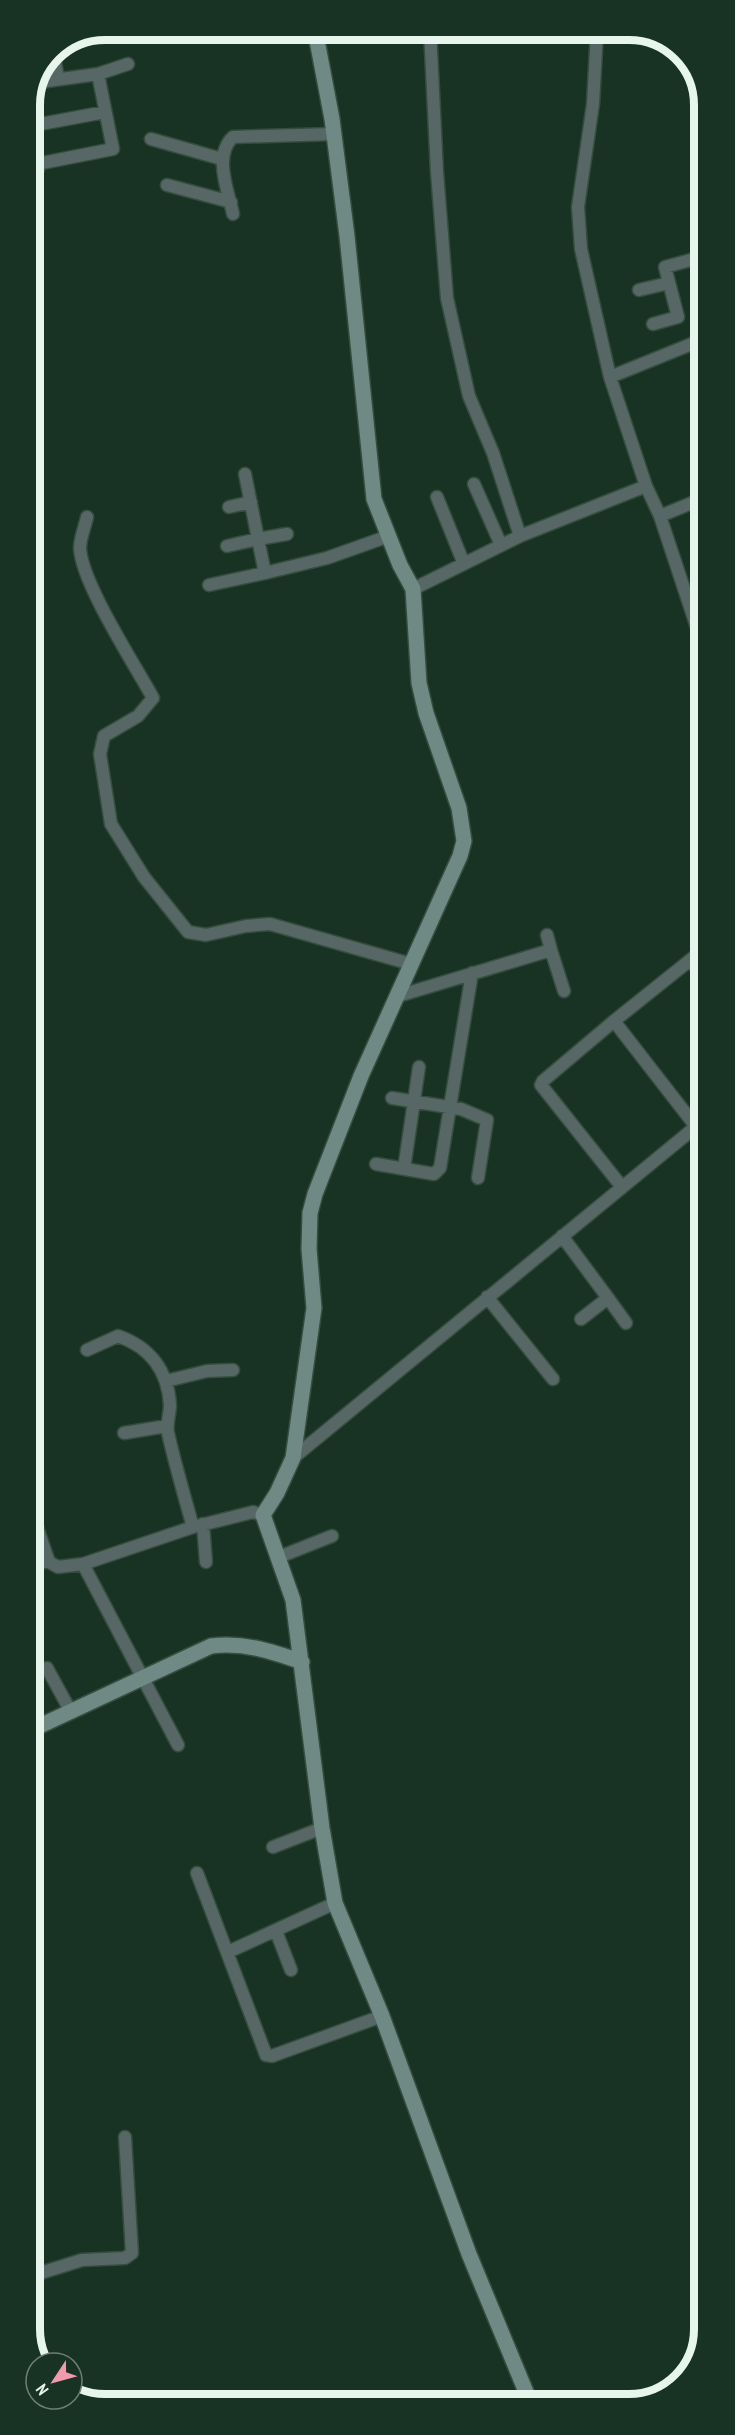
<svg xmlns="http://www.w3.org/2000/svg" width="735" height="2435" viewBox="0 0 735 2435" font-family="'PT Sans Narrow',sans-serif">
	<rect width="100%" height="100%" fill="#183223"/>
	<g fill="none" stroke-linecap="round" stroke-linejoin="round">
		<g stroke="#354d3f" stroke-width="15">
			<path id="street" d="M430,30L437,172L447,298L469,396L493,453L520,536
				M597,31L593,104L578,207L581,249L610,377L646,486L660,516L704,649
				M97,34L120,30
				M53,52L58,78
				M40,82L98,74L128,64
				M30,126L105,112
				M30,126L38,169
				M151,139L222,159
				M37,164L113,149L98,74
				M167,185L231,202
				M233,214C228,190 213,156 233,137L334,134
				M639,290L669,283
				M653,324L678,317L665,267L698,258L704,275
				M610,377L704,339
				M474,484L501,545
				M437,497L464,564
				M229,507L251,502
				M660,516L704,498
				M87,517C85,527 80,538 80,548C81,582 135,665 153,698L138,716L104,736L100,754L111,824L144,877L188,932L206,935L246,926L270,924L411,964
				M287,534L258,539L265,573L327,558L389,536
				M227,546L258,539L245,474
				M209,585L265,573
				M413,589L520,536L646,486
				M547,935L551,950
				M704,949L614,1021L704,1137
				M690,960L704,978
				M398,996L551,950L564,991
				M614,1021L543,1081L541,1085L622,1187
				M392,1098L461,1109L487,1120L478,1178
				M376,1164L434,1174L440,1168L472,973
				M404,1169L419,1067
				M562,1236L608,1298
				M487,1297L553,1379
				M581,1319L608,1298L626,1323
				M87,1350L118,1336C150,1347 168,1371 170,1405C170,1414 166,1424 168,1433C175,1464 184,1495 193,1527
				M166,1381L207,1371L233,1370
				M124,1433L167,1426
				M293,1458L704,1120
				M31,1510L49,1562
				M203,1524L206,1562
				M279,1557L332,1536
				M31,1562H49L58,1567L83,1564L193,1527L253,1512L263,1515
				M83,1564L178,1745
				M47,1668L71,1712
				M273,1847L322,1828
				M197,1873L266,2055L272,2056L382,2016
				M276,1931L291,1970
				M228,1952L335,1903
				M31,2276L82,2260L125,2258L132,2253L125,2137"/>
		</g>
		<g stroke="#354d3f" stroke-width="18">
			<path id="secondary" d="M315,30L332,119L347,236L374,499L400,565L413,589L419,683L426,713L459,808L464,841L460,856L361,1076L315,1194L310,1213L309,1249L314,1308L293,1458L277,1493L263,1515L293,1600L322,1828L335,1903L382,2016L469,2254L531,2404
				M31,1730L211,1646C244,1642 271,1651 302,1662"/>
		</g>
		<use href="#street" stroke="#576765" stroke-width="12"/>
		<use href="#secondary" stroke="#6f8985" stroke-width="15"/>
	</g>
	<path d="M0 0H735V2435H0ZM105 40H629A65 65 0 0 1 694 105V2329A65 65 0 0 1 629 2394H105A65 65 0 0 1 40 2329V105A65 65 0 0 1 105 40Z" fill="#183223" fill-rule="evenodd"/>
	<path fill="none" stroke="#e7f6ec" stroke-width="8" d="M105 40H629A65 65 0 0 1 694 105V2329A65 65 0 0 1 629 2394H105A65 65 0 0 1 40 2329V105A65 65 0 0 1 105 40Z"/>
	<g transform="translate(54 2381) rotate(234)"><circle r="28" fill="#183223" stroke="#6b8073" stroke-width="1.5"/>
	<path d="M0-4.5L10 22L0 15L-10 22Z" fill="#f29aad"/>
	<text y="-9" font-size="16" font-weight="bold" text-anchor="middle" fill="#e7f6ec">N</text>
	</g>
</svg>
